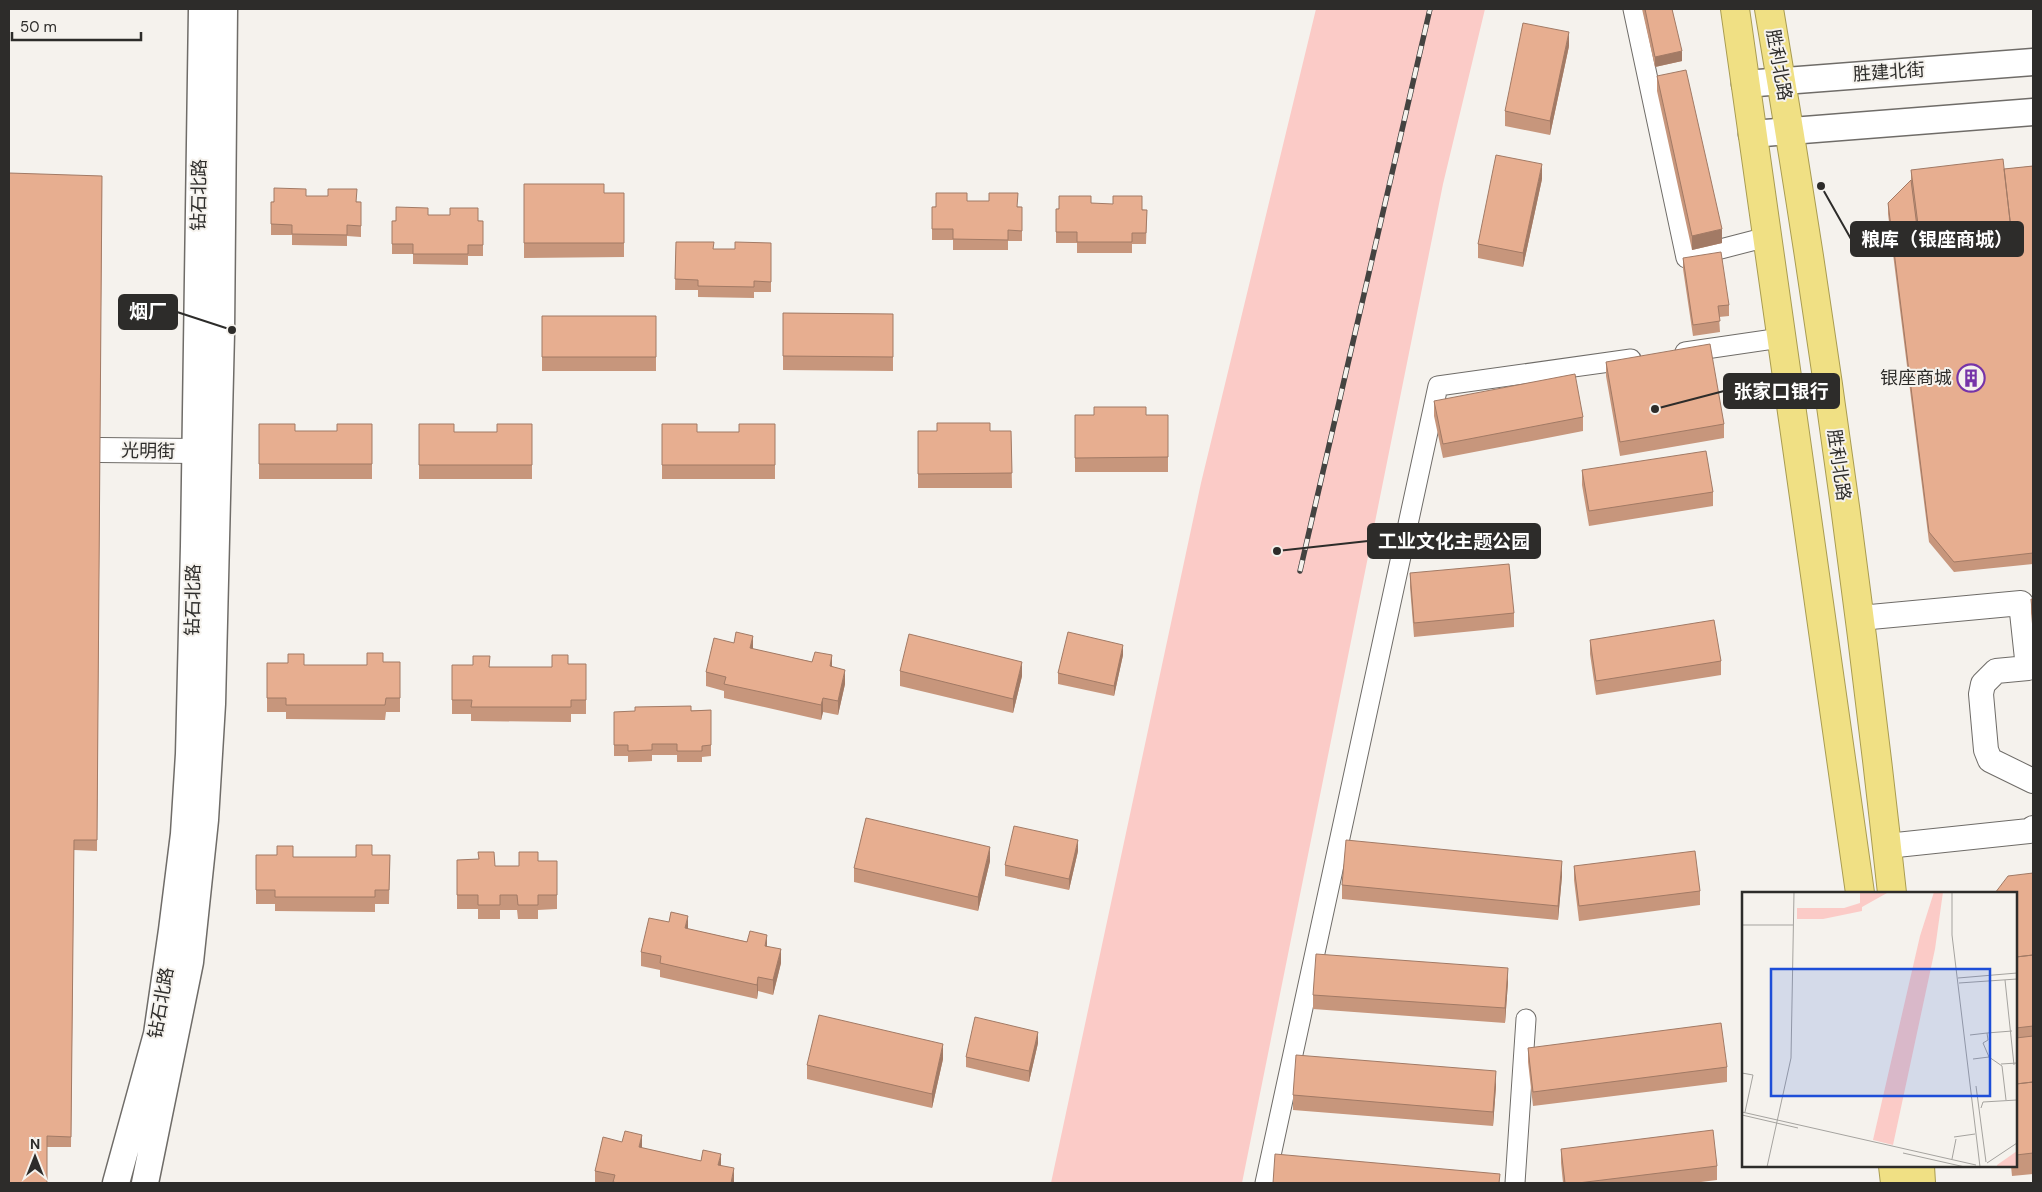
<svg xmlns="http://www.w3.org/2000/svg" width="2042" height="1192" viewBox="0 0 2042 1192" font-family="'DM Sans','Noto Sans SC',sans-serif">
	<rect width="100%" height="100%" fill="#f5f2ed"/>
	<path fill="#fbcbc7" d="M1316,9H1485L1443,184L1242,1183H1051L1201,483Z"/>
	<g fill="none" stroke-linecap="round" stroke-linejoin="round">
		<g stroke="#6f6c68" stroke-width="21">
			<path id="minor" d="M1633,9L1686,258L1767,237
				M1685,352L1781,338
				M1265,1183L1438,386L1631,359
				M1515,1183L1526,1019"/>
		</g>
		<g stroke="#6f6c68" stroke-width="26">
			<path id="tertiary" d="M100,450L195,451
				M1860,618L2021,603L2028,668L1996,671L1983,684L1981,694L1986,750L1990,760L2033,781
				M1887,846L2029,831L2033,828"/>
		</g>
		<g stroke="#6f6c68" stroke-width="29">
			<path id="secondary" d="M1745,84L2033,62
				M1752,134L2033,112
				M116,1183L157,1034L172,930L184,834L189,754L194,546L202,9
				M145,1183L190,962L205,820L212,704L221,333L224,9"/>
		</g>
		<g stroke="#a99c51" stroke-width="30">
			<path id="trunk" d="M1735,9L1860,893
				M1769,9C1819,302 1860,597 1892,893
				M1893,1166L1895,1183
				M1920,1166L1921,1183"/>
		</g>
		<use href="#minor" stroke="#fff" stroke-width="19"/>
		<use href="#tertiary" stroke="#fff" stroke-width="24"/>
		<use href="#secondary" stroke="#fff" stroke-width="26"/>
		<use href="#trunk" stroke="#f0e084" stroke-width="28"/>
		<g stroke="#444341" stroke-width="5.5">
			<path id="rail" d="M1300,571L1430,9"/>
		</g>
		<use href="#rail" stroke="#f5f2ed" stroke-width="4" stroke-dasharray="11" stroke-linecap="butt"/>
	</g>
	<path fill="#c7967c" d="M1642,9H1672L1682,61L1655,67Z
		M1569,46L1550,135L1505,126V111Z
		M1657,76L1722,243L1692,250L1657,91Z
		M2033,166V564L1954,572L1929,542L1888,214V203L1911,180V170L2004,169Z
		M102,176L97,851L74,850L71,1147H47L9,1183Z
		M1542,179L1523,267L1478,258V244Z
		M524,184L604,193H624V257L524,258Z
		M306,196L361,202V237L347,236V246L292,245V235H271V202Z
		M967,201L1022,207V241H1008V250H953V240H932V207Z
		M1091,203L1147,210L1146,244H1132V253H1077V243H1056V209Z
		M428,215L483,221V256H468V265L413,264V254H392V221Z
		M676,242L714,249H735L771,243V292H754V298L698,297V290H675Z
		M1683,258L1729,305V316L1719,317L1720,332L1693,336L1683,269Z
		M783,313L893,314V371L783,370Z
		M542,316H656V371H542Z
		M1606,362L1724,424V438L1620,456L1606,376Z
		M1434,401L1583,417V431L1443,458L1434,416Z
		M1075,415H1168V472H1075Z
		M259,424L295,431H337L372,424V479H259Z
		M419,424L454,432H497L532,424V479H419Z
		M662,424L697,432H739L775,424V479H662Z
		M918,431H1011L1012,488H918Z
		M1582,470L1713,492V506L1589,526L1582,485Z
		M1410,573L1514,613V627L1414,637L1410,587Z
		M2031,599H2033V635L2031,613Z
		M1590,640L1721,661V675L1596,695L1590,654Z
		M753,649L832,666L845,684L838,715L823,712L821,720L724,698V691L706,686V672Z
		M1123,655L1114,696L1058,684V673Z
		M383,662H400V712H386L385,720L286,719V712H267V663L304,665H367Z
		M568,664H586V714H571V722L471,721V714H452V665L490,667H552Z
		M900,671L1022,676L1013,713L900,686Z
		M711,710V756L702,757V762H677V755H652V761L628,762V756H614V712Z
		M1078,851L1069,890L1005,876V865Z
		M256,855L293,857H356L372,855H390L389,904H375V912L275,911V904H256Z
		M457,860L495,866H519L538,861H557V909L538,910V919H518L517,910H500V919H478V909H457Z
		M990,861L978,911L854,882V868Z
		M1574,866L1700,891V905L1579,921L1574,880Z
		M2033,873V1174L2012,1176L2011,1166H2016V893Z
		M1562,876L1558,920L1342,899V885Z
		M688,929L767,946L781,963L773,995L758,991L757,999L660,977V970L641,966V952Z
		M1508,982L1505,1023L1313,1009V995Z
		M1038,1043L1029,1082L966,1067V1057Z
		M1528,1048L1727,1067V1082L1533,1106L1528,1062Z
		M943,1059L932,1108L807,1079V1065Z
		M1496,1086L1493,1126L1293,1110V1095Z
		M642,1148L721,1165L734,1183H595V1171Z
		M1561,1149L1717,1166V1180L1693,1183H1563L1561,1163Z"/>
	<path fill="#a27a65" d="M1569,32V46L1550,135V121Z
		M1682,51V61L1655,67V57Z
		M1542,164V179L1523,267V253Z
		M1722,229V243L1692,250V236Z
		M753,636V651L750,648Z
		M1123,645V655L1114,696V686Z
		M832,655V670L830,666Z
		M1022,662V676L1013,713V699Z
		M845,670V684L838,715V701Z
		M823,698V712L821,720V705Z
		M1078,840V851L1069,890V879Z
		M990,847V861L978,911V897Z
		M1562,861V876L1558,920V906Z
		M688,916V930L685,928Z
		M767,935V949L765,946Z
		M781,949V963L773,995V980Z
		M1508,968V982L1505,1023V1008Z
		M758,977V991L757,999V985Z
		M1038,1032V1043L1029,1082V1071Z
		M943,1044V1059L932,1108V1094Z
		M1496,1071V1086L1493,1126V1112Z
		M642,1135V1149L639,1147Z
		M721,1154V1169L718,1165Z
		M734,1168V1183H731Z"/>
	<path fill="#e7ae90" stroke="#a27a65" d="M1645,9H1672L1682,51L1655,57Z
		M1523,23L1569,32L1550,121L1505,111Z
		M1686,70L1722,229L1692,236L1657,76Z
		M1496,155L1542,164L1523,253L1478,244Z
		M2003,159L2011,229L1920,240L1911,170Z
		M2033,166V553L1954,562L1929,532L1888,203L1911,180L1920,250L2011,239V229L2004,169Z
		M9,173L102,176L97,840H74L71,1137L47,1136V1183H9Z
		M524,184H604V193H624V243H524Z
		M274,188L306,189V196H328V189H357L356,202H361V226L347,225V235L292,234V225L271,224V202H274Z
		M936,193H967V201H989V193H1018L1017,207H1022V231L1008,230V240L953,239V229H932V207H936Z
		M1059,196H1091V203L1113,204V196H1142V210H1147L1146,233H1132V242H1077V232H1056V209H1059Z
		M396,207L428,208V215H450V208H478V221H483V245H468V254H413V244H392V221H396Z
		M676,242H714L713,249H735V242L771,243V282L754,281V287L698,286V280L675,279Z
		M1721,252L1729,305L1718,306L1720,321L1693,325L1683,258Z
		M783,313L893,314V357L783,356Z
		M542,316H656V357H542Z
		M1710,344L1724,424L1620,442L1606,362Z
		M1575,374L1583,417L1443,444L1434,401Z
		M1094,407H1146V415H1168V457L1075,458V415H1094Z
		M937,423H990V431H1011L1012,473L918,474V431H937Z
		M259,424H295V431H337V424H372V464H259Z
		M419,424H454V432H497V424H532V465H419Z
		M662,424H697V432H739V424H775V465H662Z
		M1706,451L1713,492L1589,511L1582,470Z
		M1509,564L1514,613L1414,623L1410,573Z
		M2031,599H2033V621Z
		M1714,620L1721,661L1596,681L1590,640Z
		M736,632L753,636L750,648L812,662L815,652L832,655L830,666L845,670L838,701L823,698L821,705L724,684L726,677L706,672L714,638L734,643Z
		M1068,632L1123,645L1114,686L1058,673Z
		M909,634L1022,662L1013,699L900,671Z
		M367,653H383V662H400V698H386L385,705H286V698H267V663H288V654H304V665H367Z
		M552,655H568V664H586V700H571V707H471L472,700H452V665H473V656H490L489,667H552Z
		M691,706V711L711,710V745L702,746V751H677V744H652V750L628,751V745H614V712L635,711V707Z
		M866,818L990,847L978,897L854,868Z
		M1014,826L1078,840L1069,879L1005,865Z
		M1346,840L1562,861L1558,906L1342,885Z
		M356,845H372V855H390L389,890H375V897H275V890H256V855H277V846H293V857H356Z
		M1695,851L1700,891L1579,906L1574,866Z
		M478,852H494L495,866H519V852H538V861H557V895H538V905H518L517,895H500V905H478V895H457V860L479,859Z
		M2033,873V955L2016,957V893H1995L2008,876Z
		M671,912L688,916L685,928L747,942L750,931L767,935L765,946L781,949L773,980L758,977L757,985L660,963L661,956L641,952L649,918L669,922Z
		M1316,954L1508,968L1505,1008L1313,995Z
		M2033,955V1026L2016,1028V957Z
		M819,1015L943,1044L932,1094L807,1065Z
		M975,1017L1038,1032L1029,1071L966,1057Z
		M1721,1023L1727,1067L1533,1092L1528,1048Z
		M2033,1036V1082L2016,1084V1038Z
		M1296,1055L1496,1071L1493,1112L1293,1095Z
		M2033,1082V1153L2016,1155V1084Z
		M1713,1130L1717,1166L1578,1183H1565L1561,1149Z
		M625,1131L642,1135L639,1147L701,1161L703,1150L721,1154L718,1165L734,1168L731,1183H618L613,1182L615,1175L595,1171L603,1137L622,1142Z
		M1275,1154L1500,1174L1499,1183H1273Z"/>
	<defs>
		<g id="building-ring" transform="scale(1.4375)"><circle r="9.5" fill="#f5f2ed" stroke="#7634a8" stroke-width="1.5"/><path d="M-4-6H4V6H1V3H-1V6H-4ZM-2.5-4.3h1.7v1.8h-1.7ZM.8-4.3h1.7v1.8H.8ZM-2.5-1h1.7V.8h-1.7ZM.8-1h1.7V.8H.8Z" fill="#7634a8"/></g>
	</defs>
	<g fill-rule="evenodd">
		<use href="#building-ring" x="1971" y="378"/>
	</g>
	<g text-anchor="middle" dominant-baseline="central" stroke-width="4" stroke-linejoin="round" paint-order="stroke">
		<g font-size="18" fill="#2d2c2a" stroke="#f5f2ed">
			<text transform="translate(1779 65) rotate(80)">胜利北路</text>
			<text transform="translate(1889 72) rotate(-4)">胜建北街</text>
			<text transform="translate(199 195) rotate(-89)">钻石北路</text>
			<text transform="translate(148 451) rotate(1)">光明街</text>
			<text transform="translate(1839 465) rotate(82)">胜利北路</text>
			<text transform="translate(193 600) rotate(-89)">钻石北路</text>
			<text transform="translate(161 1003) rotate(-80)">钻石北路</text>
		</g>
		<g font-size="18" fill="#2d2c2a" stroke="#f5f2ed" text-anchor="end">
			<text x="1952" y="378">银座商城</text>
		</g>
	</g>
	<g transform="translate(1742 892)">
		<rect width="275" height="275" fill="#f5f2ed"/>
		<path d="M118,0L145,1L120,15V19L81,27H55V16H102L118,11ZM192,0H201L193,57L151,253L131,248L178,44ZM275,259V275H255V273Z" fill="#fbcbc7"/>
		<path fill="none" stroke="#a5a39f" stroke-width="1" d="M210,0V43L238,275M0,33H51M216,86L275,81M263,88L272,173M217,91L275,87M245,141L270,139M228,143L245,141L246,148L241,151L247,165L231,167M247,165L260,174L264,208M259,172L275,171M0,181L11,183L3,220M234,194L244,270M239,216L241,210L275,208M0,220L234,273M0,223L56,236M212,245L233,242M161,261L223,275M210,267L214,247M245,271L275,251M25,275L49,166L52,0"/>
		<path fill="#1d4ed8" fill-opacity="0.15" stroke="#1d4ed8" stroke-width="2.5" d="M29,77H248V204H29Z"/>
		<rect width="275" height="275" fill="none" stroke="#2d2c2a" stroke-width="2.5"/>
	</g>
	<path fill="none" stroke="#2d2c2a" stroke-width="2" d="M1821 186L1851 239M232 330L177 312M1655 409L1724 391M1277 551L1368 541"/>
	<g fill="#2d2c2a" stroke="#f5f2ed" stroke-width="2">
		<circle cx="1821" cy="186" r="5"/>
		<circle cx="232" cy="330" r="5"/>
		<circle cx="1655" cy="409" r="5"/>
		<circle cx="1277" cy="551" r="5"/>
	</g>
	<g fill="#2d2c2a" stroke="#2d2c2a" stroke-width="2">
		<rect x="1851" y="222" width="172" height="34" rx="5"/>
		<rect x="119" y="295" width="58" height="34" rx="5"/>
		<rect x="1724" y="374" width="115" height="34" rx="5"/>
		<rect x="1368" y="524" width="172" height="34" rx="5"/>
	</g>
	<g font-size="19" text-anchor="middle" font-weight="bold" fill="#fff">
		<text x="1937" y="246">粮库（银座商城）</text>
		<text x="148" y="318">烟厂</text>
		<text x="1781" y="398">张家口银行</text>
		<text x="1454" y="548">工业文化主题公园</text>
	</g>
	<rect width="2042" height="1192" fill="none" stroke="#2d2c2a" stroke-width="20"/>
	<g transform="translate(35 1157)" stroke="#f5f2ed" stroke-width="4" paint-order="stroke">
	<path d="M0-4L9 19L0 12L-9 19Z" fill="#2d2c2a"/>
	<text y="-8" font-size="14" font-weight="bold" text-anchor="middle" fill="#2d2c2a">N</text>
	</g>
	<path d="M12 32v8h129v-8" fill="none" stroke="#2d2c2a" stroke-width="2.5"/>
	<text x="20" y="32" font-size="15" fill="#2d2c2a" stroke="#f5f2ed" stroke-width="4" paint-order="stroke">50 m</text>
</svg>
